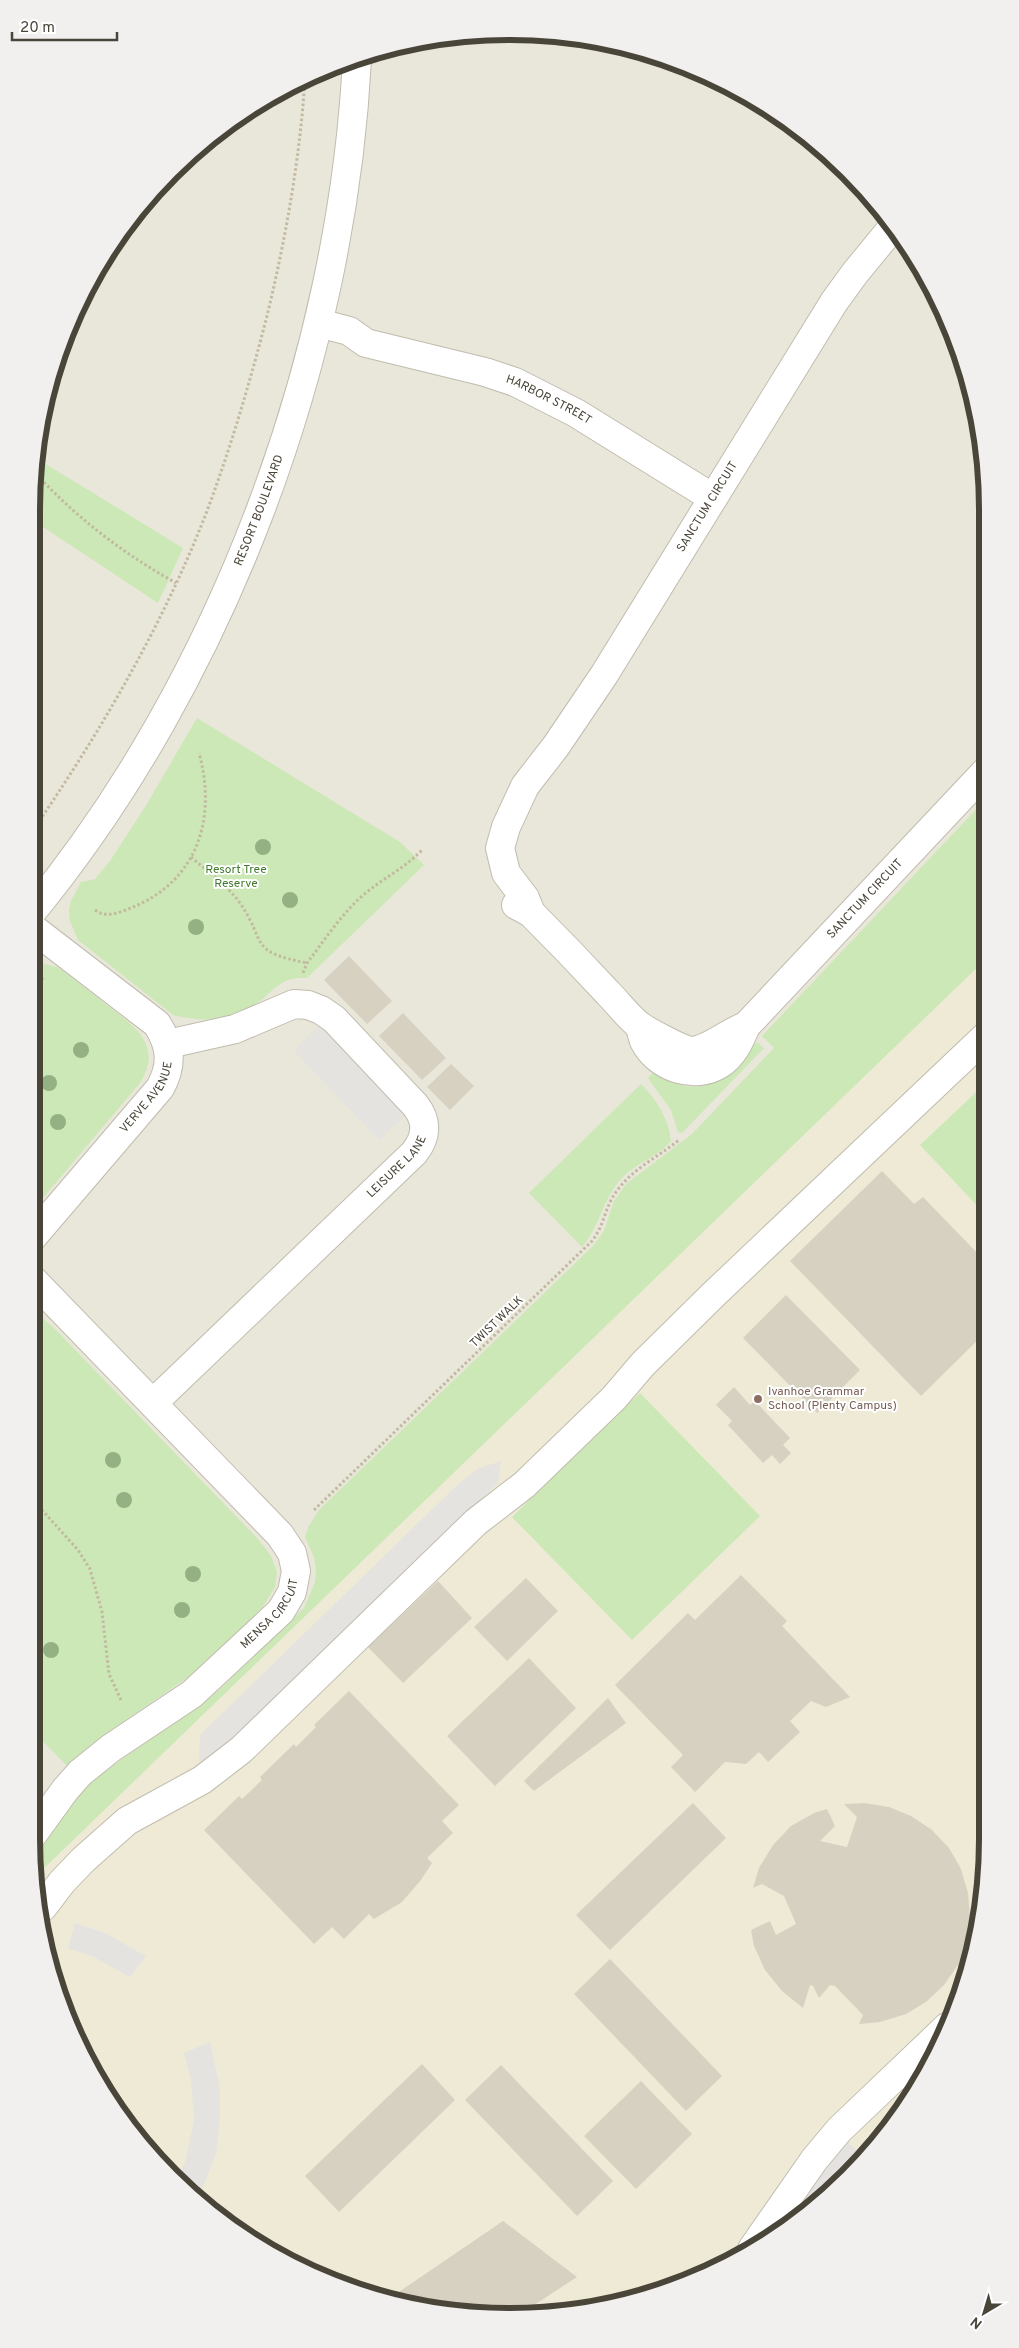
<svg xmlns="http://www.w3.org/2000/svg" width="1019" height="2348" viewBox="0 0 1019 2348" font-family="Overpass,sans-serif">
	<rect width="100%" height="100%" fill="#f5f3ec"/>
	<path fill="#e9e6da" d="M479,32L572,35L663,57L775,112L869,194L939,298L984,447L985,960L37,1875L31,1838V509L57,356L95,270L150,194L219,130L298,80L386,47Z"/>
	<path fill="#eeead6" d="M985,960L988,1838L962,1992L924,2077L869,2154L748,2253L663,2291L572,2313L416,2308L271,2253L150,2154L95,2077L57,1993L37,1875Z"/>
	<path fill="#cce8b6" d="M39,460L183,548L158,603L31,519Z
		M197,718L400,842L424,865L307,978C277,976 273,995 251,1007C226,1022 200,1022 173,1015L78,940L70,921L69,910L71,901L81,882L95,879L110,861L147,804Z
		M985,800V960L37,1875L35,1859L74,1800L94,1779L217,1692L304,1608L315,1582L316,1569L314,1557L305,1537L309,1526L319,1510L593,1246L604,1231L614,1201L626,1184L692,1134L774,1048L762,1036Z
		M41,963L57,967L66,973C80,984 94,995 108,1006C136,1027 163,1046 140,1083L31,1212V965Z
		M757,1042L764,1048L682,1133L678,1132L671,1110L648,1078L656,1070C701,1108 724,1074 757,1042Z
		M986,1083V1215L920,1145Z
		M641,1084C656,1099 669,1119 671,1141C660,1155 635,1164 622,1178C603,1198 600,1226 582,1247L529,1193Z
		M31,1312L40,1316L54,1328L258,1539L271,1556L277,1572L275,1587L262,1608L197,1671L100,1738L67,1766L31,1729Z
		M640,1393L760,1516L632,1640L512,1517Z"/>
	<path fill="#e4e3e0" d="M329,1015L415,1105L379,1140L294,1051Z
		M501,1461L498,1483L203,1767L199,1762L200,1735L454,1488L477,1469Z
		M75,1923L105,1933L146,1956L130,1977L94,1957L68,1948Z
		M210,2042L220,2089V2121L216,2153L200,2195L179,2178L186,2159L194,2120L191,2080L184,2053Z
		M848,2142L864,2158L790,2218L816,2181Z"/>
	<path fill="#d7d1c1" d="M349,956L392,1001L367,1024L324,980Z
		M403,1013L446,1058L422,1080L379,1036Z
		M451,1064L474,1086L450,1110L427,1087Z
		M882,1171L914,1204L923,1197L986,1262V1270L980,1275L986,1281V1332L921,1396L790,1261Z
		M786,1295L860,1370L817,1413L743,1338Z
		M734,1387L750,1405L755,1401L790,1438L783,1445L791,1453L780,1464L772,1455L763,1463L728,1425L732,1421L716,1405Z
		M741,1575L787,1621L782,1626L850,1697L826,1707L811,1701L790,1721L800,1732L768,1762L759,1752L746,1764L725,1762L695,1792L671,1767L683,1755L615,1685L688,1613L695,1620Z
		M526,1578L558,1611L507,1661L474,1627Z
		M438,1581L472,1618L403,1683L368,1647Z
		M529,1658L576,1708L495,1786L447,1736Z
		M349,1691L459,1805L442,1821L453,1833L427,1858L432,1863L421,1880L402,1902L374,1919L369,1914L344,1939L332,1927L314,1944L204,1830L239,1796L242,1799L262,1780L260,1777L294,1744L296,1747L316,1727L314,1725Z
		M608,1698L626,1723L534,1791L524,1781Z
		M693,1803L726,1838L610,1950L576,1915Z
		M864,1803L889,1807L911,1816L932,1830L949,1848L961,1869L968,1893L970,1917L967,1942L958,1965L944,1985L926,2002L906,2014L880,2022L859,2024L863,2015L835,1986L830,1985L819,1998L813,1986L810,1985L803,2008L782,1991L765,1970L754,1946L751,1930L770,1921L776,1935L796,1924L784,1896L762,1884L753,1888L759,1868L773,1845L791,1826L814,1813L827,1809L835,1826L820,1841L847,1847L857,1817L844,1804Z
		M610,1959L722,2076L686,2111L574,1994Z
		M87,2060L96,2070L93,2073Z
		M422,2064L455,2100L339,2212L305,2176Z
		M501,2065L613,2181L577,2216L465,2100Z
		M641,2081L692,2134L636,2189L584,2136Z
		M503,2221L577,2277L525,2311L416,2308L390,2298Z"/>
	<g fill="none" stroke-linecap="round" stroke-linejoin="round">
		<g stroke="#c1bcae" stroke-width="30">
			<g id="minor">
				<path id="s1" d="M319,323L349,331L366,343L485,372L515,382L576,413L713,498"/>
				<path d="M516,905L531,913C557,939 583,966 608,993C618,1003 628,1017 640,1026C647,1031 684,1051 691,1051C708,1051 728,1032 746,1026"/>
				<path id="s2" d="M31,913C222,681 342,358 357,59"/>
				<path id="s3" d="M531,913L525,898L506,873L500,848L506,827L525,786L556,746L604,675L834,302L855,273L892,228"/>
				<path id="s4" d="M640,1026C641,1030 642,1036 644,1041C657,1068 695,1080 720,1064C734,1055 740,1040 746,1026L985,772"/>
				<path id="s5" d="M31,1239L160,1088C173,1065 171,1046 157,1024L31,927"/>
				<path id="s6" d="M153,1403L414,1153C427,1137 428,1121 415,1105L334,1019L321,1010L308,1005L294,1004L235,1029L168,1044"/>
				<path id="s7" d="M31,1837L65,1790L80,1773L111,1748L192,1694L281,1611L292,1592L296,1571L292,1553L280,1535L31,1278"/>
				<path d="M43,1907L62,1882L83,1860L127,1821L202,1780L241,1750L476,1522L524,1485L614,1398L643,1364L713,1295L985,1037"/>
				<path d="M752,2249L814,2160L839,2130L947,2027"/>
			</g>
		</g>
		<path stroke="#c2baa0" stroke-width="3" stroke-dasharray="2.5 2.5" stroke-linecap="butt" d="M37,475C78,519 124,554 176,583
			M31,833C100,733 163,625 207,511C231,447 250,382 267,316C286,237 300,158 305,78
			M191,857C208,872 227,885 240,903C268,944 247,951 307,963
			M95,910C106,919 120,912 131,908C198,881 217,818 199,753
			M303,973L307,963C324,941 340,916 361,897C381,879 404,869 422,850
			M31,990L45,976
			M31,1448C39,1424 44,1403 31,1380
			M31,1487L42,1510L78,1550L90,1569L102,1612L109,1674L121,1700
			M314,1510L592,1241C604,1226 605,1207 616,1192C632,1169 658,1157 679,1140"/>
		<use href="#minor" stroke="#fff" stroke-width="28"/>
	</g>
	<g fill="#93b183">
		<circle cx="263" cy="847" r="8"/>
		<circle cx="290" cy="900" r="8"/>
		<circle cx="196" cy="927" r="8"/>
		<circle cx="81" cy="1050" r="8"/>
		<circle cx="49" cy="1083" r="8"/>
		<circle cx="58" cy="1122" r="8"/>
		<circle cx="113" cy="1460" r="8"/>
		<circle cx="124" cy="1500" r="8"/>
		<circle cx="193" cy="1574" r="8"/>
		<circle cx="182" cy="1610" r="8"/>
		<circle cx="51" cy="1650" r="8"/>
	</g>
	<circle fill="#8d6e63" stroke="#fff" stroke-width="2" cx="758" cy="1399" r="5"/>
	<g text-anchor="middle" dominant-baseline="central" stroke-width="4" stroke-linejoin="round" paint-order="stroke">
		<g font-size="12" fill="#4a4539" stroke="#fff">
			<text stroke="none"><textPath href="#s1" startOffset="244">HARBOR STREET</textPath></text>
			<text stroke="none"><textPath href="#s3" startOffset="474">SANCTUM CIRCUIT</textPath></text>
			<text stroke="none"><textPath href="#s2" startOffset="465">RESORT BOULEVARD</textPath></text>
			<text stroke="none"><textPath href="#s4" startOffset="325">SANCTUM CIRCUIT</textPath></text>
			<text stroke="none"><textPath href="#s5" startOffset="184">VERVE AVENUE</textPath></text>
			<text stroke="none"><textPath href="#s6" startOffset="340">LEISURE LANE</textPath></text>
			<text transform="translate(497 1322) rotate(-44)">TWIST WALK</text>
			<text stroke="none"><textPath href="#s7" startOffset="331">MENSA CIRCUIT</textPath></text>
		</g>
		<g font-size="12" fill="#427b2d" stroke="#fff">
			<text x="236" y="870">Resort Tree<tspan x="236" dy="14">Reserve</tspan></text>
		</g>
		<g font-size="12" fill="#785e54" stroke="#fff" text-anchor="start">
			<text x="768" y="1392">Ivanhoe Grammar<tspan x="768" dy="14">School (Plenty Campus)</tspan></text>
		</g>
	</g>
	<path d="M0 0H1019V2348H0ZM509 40H510A469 469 0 0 1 979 509V1839A469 469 0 0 1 510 2308H509A469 469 0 0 1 40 1839V509A469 469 0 0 1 509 40Z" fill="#f1f0ef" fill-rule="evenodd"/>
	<path fill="none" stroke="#4a4539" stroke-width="6" d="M509 40H510A469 469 0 0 1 979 509V1839A469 469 0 0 1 510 2308H509A469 469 0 0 1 40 1839V509A469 469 0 0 1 509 40Z"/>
	<g transform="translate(984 2313) rotate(218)" stroke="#ffffff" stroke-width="4" paint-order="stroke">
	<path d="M0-4L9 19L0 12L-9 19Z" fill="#4a4539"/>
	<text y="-8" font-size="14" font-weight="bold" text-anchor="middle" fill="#4a4539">N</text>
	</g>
	<path d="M12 32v8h105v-8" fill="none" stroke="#4a4539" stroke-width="2.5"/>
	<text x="20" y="32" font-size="15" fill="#4a4539" stroke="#ffffff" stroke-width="4" paint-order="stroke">20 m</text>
</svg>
